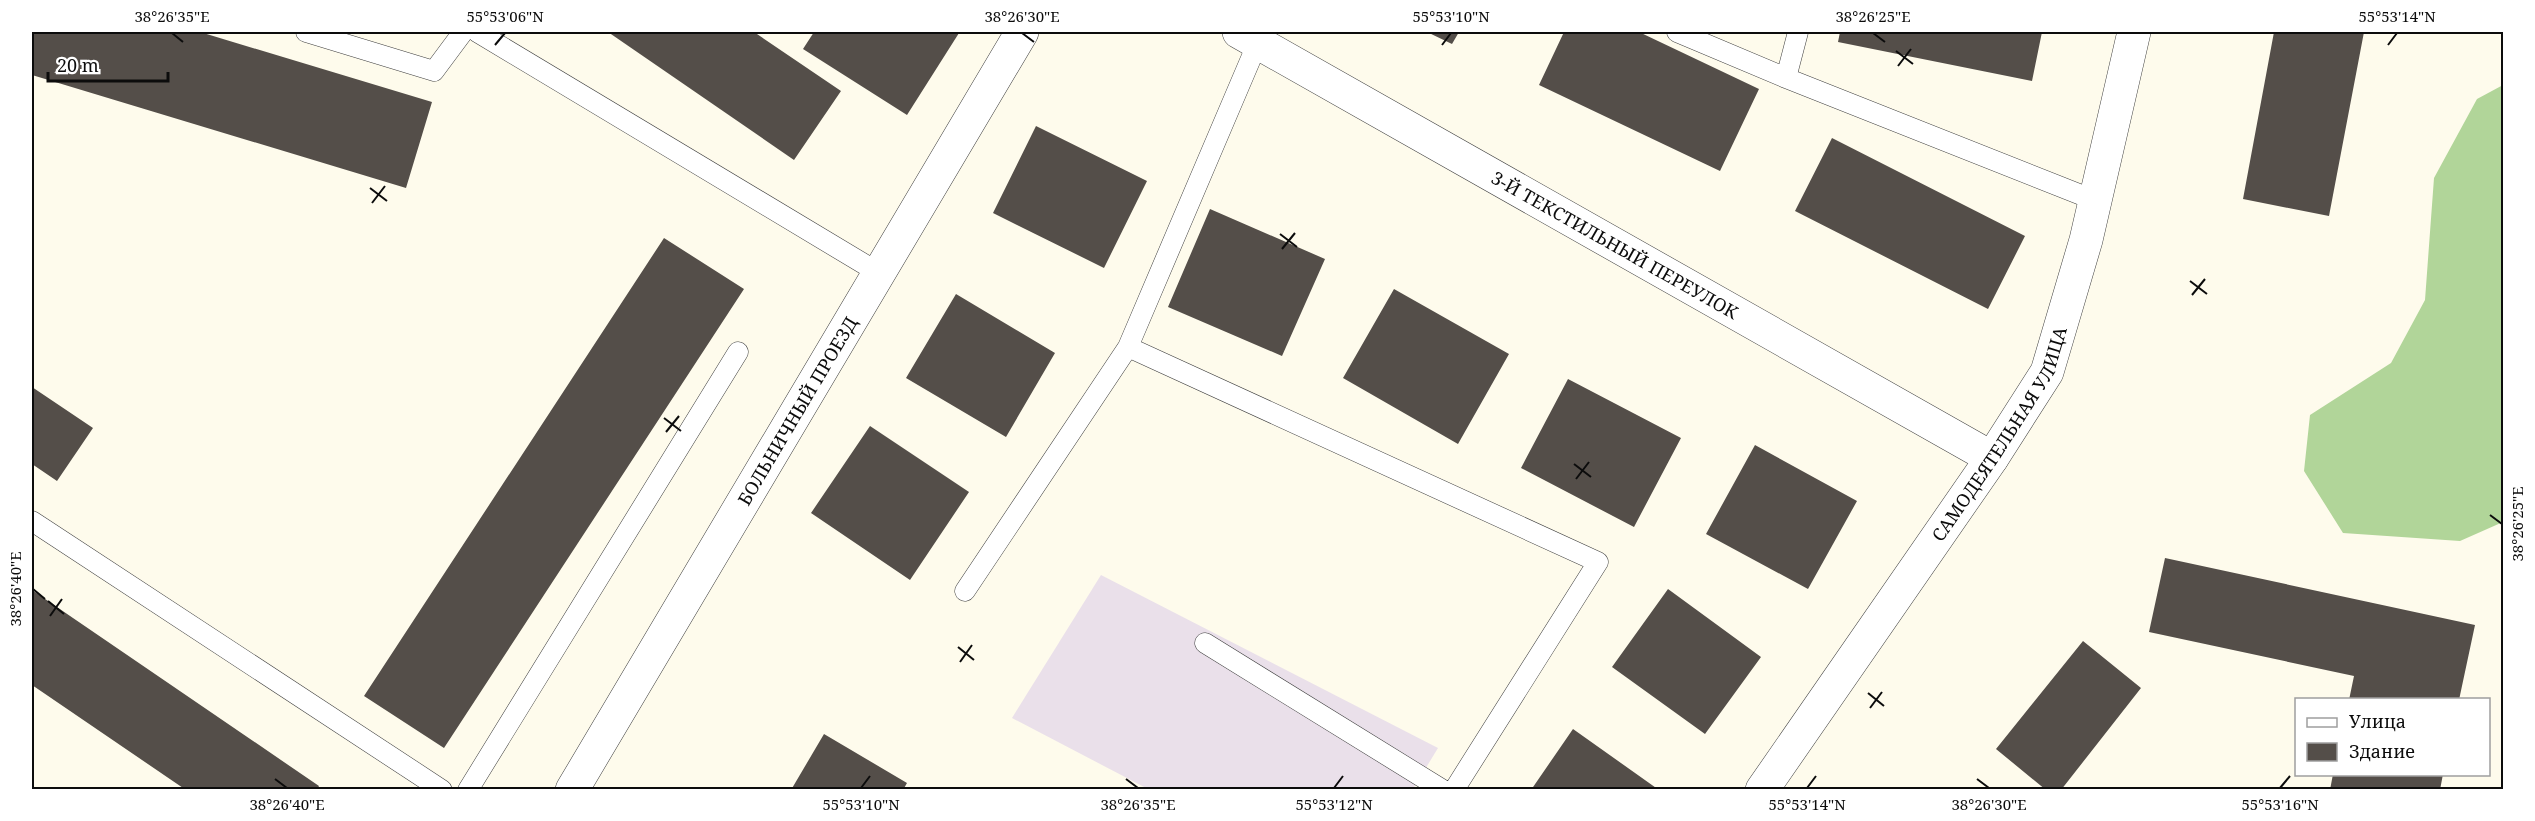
<svg xmlns="http://www.w3.org/2000/svg" width="2535" height="821" viewBox="0 0 2535 821" font-family="'Noto Serif',serif">
	<rect width="100%" height="100%" fill="#fefbec"/>
	<path fill="#eae0ea" d="M1101,575L1438,748L1413,789H1148L1012,718Z"/>
	<path fill="#b1d599" d="M2503,85V522L2460,541L2343,533L2304,471L2310,415L2391,363L2425,300L2434,178L2477,99Z"/>
	<path fill="#544e49" d="M32,32H200L432,102L406,188L32,75Z
		M608,32H754L841,91L794,160Z
		M814,32H957L959,33L907,115L803,49Z
		M1427,32H1459L1452,44Z
		M1564,32H1639L1759,89L1720,171L1539,85Z
		M1840,32H2042L2032,81L1838,42Z
		M2274,32H2364L2329,216L2243,199Z
		M1036,126L1147,181L1104,268L993,213Z
		M1832,138L2025,236L1988,309L1795,211Z
		M1210,209L1325,259L1282,356L1168,307Z
		M664,238L744,289L444,748L364,696Z
		M1394,289L1509,354L1458,444L1343,378Z
		M956,294L1055,353L1006,437L906,378Z
		M1568,379L1681,438L1634,527L1521,468Z
		M32,387L93,428L57,481L32,464Z
		M870,426L969,492L910,580L811,513Z
		M1755,445L1857,501L1808,589L1706,534Z
		M2165,558L2475,625L2459,700H2349L2354,676L2149,632Z
		M1668,589L1761,657L1705,734L1612,667Z
		M32,590L319,786L317,790H186L32,685Z
		M2083,641L2141,688L2061,790H2046L1996,749Z
		M1573,729L1659,790H1531Z
		M824,734L907,783L903,790H791Z
		M2333,774H2443L2440,790H2330Z"/>
	<g fill="none" stroke-linecap="round" stroke-linejoin="round">
		<g stroke="#3f3f3f" stroke-width="21">
			<path id="service" d="M306,32L434,71L463,32
				M477,32L879,273
				M1677,32L1786,78L1798,32
				M1258,42L1128,347L1598,562L1454,790
				M1786,78L2094,200
				M32,521L442,790
				M965,591L1128,347
				M1205,643L1443,790
				M468,790L738,352"/>
		</g>
		<g stroke="#3f3f3f" stroke-width="34">
			<g id="minor">
				<path id="s1" d="M1239,32L1992,458"/>
				<path id="s2" d="M572,790L1022,32"/>
				<path id="s3" d="M1762,790L1992,458L2047,372L2086,240L2134,32"/>
			</g>
		</g>
		<use href="#service" stroke="#fff" stroke-width="20"/>
		<use href="#minor" stroke="#fff" stroke-width="33"/>
	</g>
	<path fill="none" stroke="#0c0c0c" stroke-width="2" d="M172,33L183,42M1022,33L1034,42M1873,33L1885,42M495,45L505,33M1442,45L1451,33M2388,45L2397,33M1896,51L1913,64M1898,66L1911,49M370,188L387,201M372,203L385,186M1280,234L1297,247M1282,249L1295,233M2190,281L2207,294M2192,295L2205,279M664,418L681,431M666,432L679,416M1574,464L1591,477M1576,479L1589,462M2490,515L2502,524M33,589L45,599M48,601L64,614M50,616L62,599M958,647L974,660M960,662L972,645M1868,693L1884,706M1870,708L1882,692M275,779L287,788M1126,779L1138,788M1977,779L1989,788M861,788L870,776M1334,788L1343,776M1807,788L1816,776M2280,788L2290,776"/>
	<g text-anchor="middle" dominant-baseline="central" stroke-width="6" stroke-linejoin="round" paint-order="stroke">
		<g font-size="18" fill="#0c0c0c" stroke="#fff">
			<text stroke="none"><textPath href="#s1" startOffset="432">3-Й ТЕКСТИЛЬНЫЙ ПЕРЕУЛОК</textPath></text>
			<text stroke="none"><textPath href="#s2" startOffset="441">БОЛЬНИЧНЫЙ ПРОЕЗД</textPath></text>
			<text stroke="none"><textPath href="#s3" startOffset="429">САМОДЕЯТЕЛЬНАЯ УЛИЦА</textPath></text>
		</g>
	</g>
	<rect width="2535" height="821" fill="none" stroke="#ffffff" stroke-width="66"/>
	<rect x="2295" y="698" width="195" height="78" fill="#ffffff" stroke="#9e9e9e" stroke-width="1.5"/>
	<rect x="2307" y="718" width="30" height="9" fill="#ffffff" stroke="#9e9e9e" stroke-width="1.5"/>
	<text x="2349" y="728" font-size="18" fill="#0c0c0c">Улица</text>
	<rect x="2307" y="743" width="30" height="18" fill="#544e49" stroke="#9e9e9e" stroke-width="1.5"/>
	<text x="2349" y="758" font-size="18" fill="#0c0c0c">Здание</text>
	<path d="M48 72v9h120v-9" fill="none" stroke="#0c0c0c" stroke-width="3"/>
	<text x="57" y="72" font-size="18" fill="#0c0c0c" stroke="#ffffff" stroke-width="4.5" paint-order="stroke">20 m</text>
	<rect x="33" y="33" width="2469" height="755" fill="none" stroke="#0c0c0c" stroke-width="2"/>
	<g font-size="15" text-anchor="middle" fill="#0c0c0c">
		<text x="172" y="22">38°26'35"E</text>
		<text x="505" y="22">55°53'06"N</text>
		<text x="1022" y="22">38°26'30"E</text>
		<text x="1451" y="22">55°53'10"N</text>
		<text x="1873" y="22">38°26'25"E</text>
		<text x="2397" y="22">55°53'14"N</text>
		<text transform="translate(2518 524) rotate(-90)" y="5">38°26'25"E</text>
		<text transform="translate(16 589) rotate(-90)" y="5">38°26'40"E</text>
		<text x="287" y="810">38°26'40"E</text>
		<text x="861" y="810">55°53'10"N</text>
		<text x="1138" y="810">38°26'35"E</text>
		<text x="1334" y="810">55°53'12"N</text>
		<text x="1807" y="810">55°53'14"N</text>
		<text x="1989" y="810">38°26'30"E</text>
		<text x="2280" y="810">55°53'16"N</text>
	</g>
</svg>
